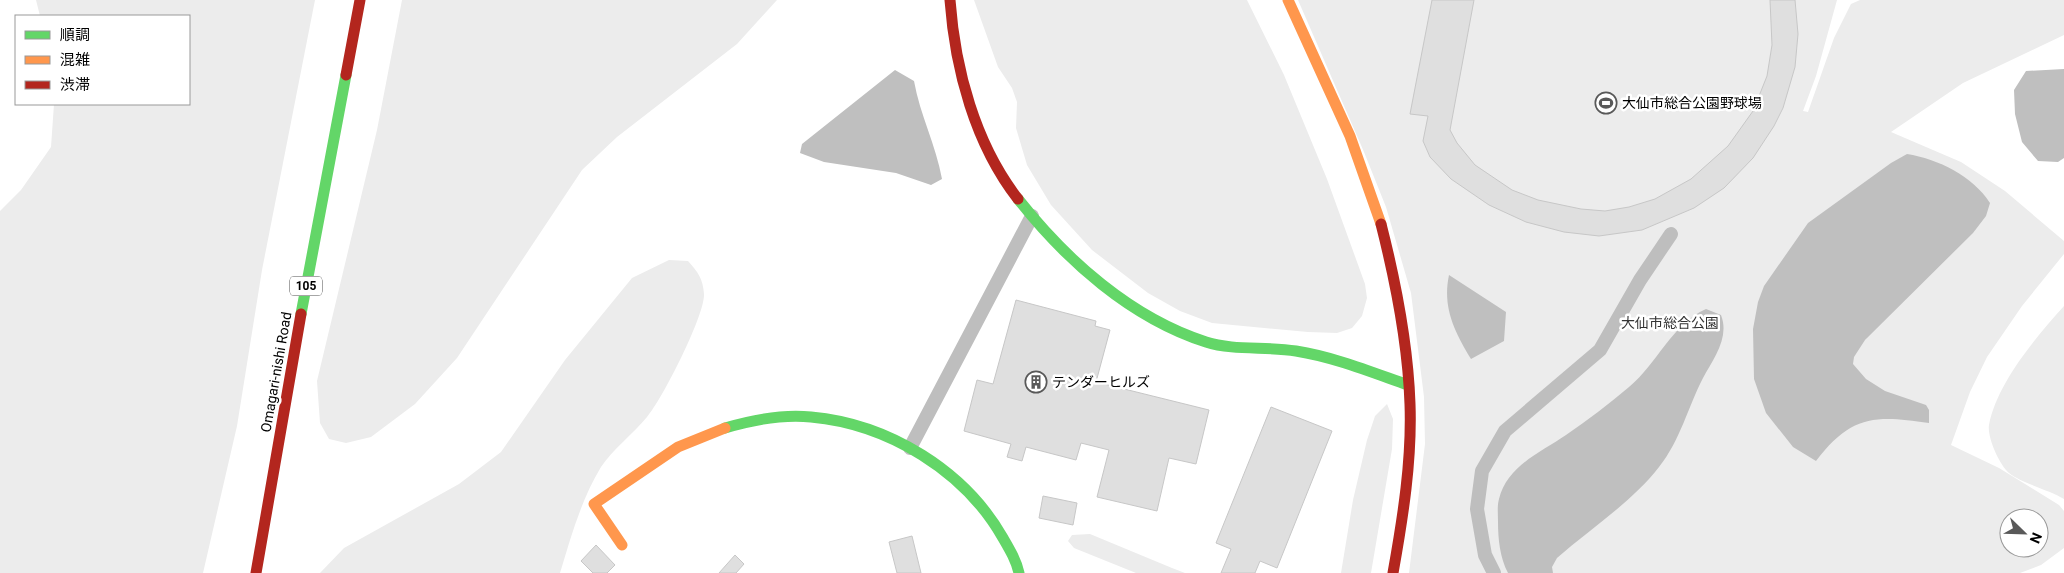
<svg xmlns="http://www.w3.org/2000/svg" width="2064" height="573" viewBox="0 0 2064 573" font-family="Roboto,'Noto Sans JP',sans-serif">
	<rect width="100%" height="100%" fill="#fff"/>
	<path fill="#ececec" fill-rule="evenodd" d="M36,0H315L262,270L237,426L203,573H0V211L21,190L51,147L54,104H189V16H40Z
		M402,0H777L737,44L617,137L582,170L457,358L415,404L371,437L346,443L329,439L320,423L317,381L377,130Z
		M974,0H1247L1284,75L1327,179L1365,284L1367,298L1362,316L1352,328L1337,333L1308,332L1212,323L1180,311L1148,293L1092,250L1051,205L1027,165L1016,128L1017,102L1012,88L998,67Z
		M1298,0H1837L1816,76L1803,111L1808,112L1834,38L1851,4L1860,0H2064V35L1963,83L1891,132L1961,162L2005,191L2064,241V254L2022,306L1987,357L1970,392L1951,445L1999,468L2059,505L2064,511V548L2041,565L2020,573H1409L1425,444L1424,397L1411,293L1386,207L1364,152ZM2009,518H2039V548H2009Z
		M669,260L688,261C698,272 703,279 704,294C705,315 662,400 647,417C633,434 613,449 601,467C581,500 571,537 560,573H320L344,548L459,484L501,452L565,360L632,278Z
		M2064,306V499C2049,490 2021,483 2009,473C1999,464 1987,437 1989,425C1997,383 2036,337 2064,306Z
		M1387,404L1393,419L1392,449L1371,573H1341L1353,500L1367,440L1375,416Z
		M1090,534L1172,568L1185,573H1136L1074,548L1068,541L1072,535Z"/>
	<path fill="#bfbfbf" d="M2064,69V158L2058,162L2038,161L2022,142L2015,114L2014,90L2026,71Z
		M895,70L914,81C920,115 936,145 942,179L931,185L896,173L824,162L800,153L802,144Z
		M1907,154C1938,159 1973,176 1990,203L1986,216L1973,233L1865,340L1854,357L1853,364L1866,379L1885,391L1926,405L1929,410V423C1875,415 1851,415 1816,461L1793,447L1766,413L1754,379L1753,329L1758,302L1764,286L1808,223L1891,163Z
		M1449,275L1506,312L1504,341L1471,359C1455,332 1442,308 1449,275Z
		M1706,309L1721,315C1730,338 1713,359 1703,378C1688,407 1680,441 1659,467C1631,503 1591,528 1557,558L1552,567L1553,573H1508C1500,558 1498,539 1498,522C1498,514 1497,506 1499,499C1507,466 1541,452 1566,435C1588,420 1609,404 1629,387C1657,364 1672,324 1706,309Z"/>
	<path fill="#dfdfdf" stroke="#c7c7c7" d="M1432,0H1474L1450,130L1457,143L1475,165L1512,190L1538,200L1581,209L1605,211L1629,207L1655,199L1691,179L1728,146L1753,111L1767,76L1772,45L1770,0H1795L1798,34L1795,67L1783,108L1774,126L1753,158L1724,188L1694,208L1642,230L1599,236L1564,232L1526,222L1489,205L1451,179L1430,157L1423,141L1428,116L1410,114Z
		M1016,300L1096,321L1095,326L1110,330L1096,382L1209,410L1196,464L1169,458L1157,511L1097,497L1109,450L1081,443L1076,460L1026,447L1022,461L1007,457L1011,444L964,431L977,380L993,384Z
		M1271,407L1332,431L1277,568L1260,561L1255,573H1221L1231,549L1216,543Z
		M1043,496L1077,503L1073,525L1039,518Z
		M912,536L921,573H897L889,542Z
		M596,545L615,565L607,573H593L581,561Z
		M735,555L744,564L736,573H719Z"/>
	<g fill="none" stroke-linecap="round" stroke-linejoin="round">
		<path stroke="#bebebe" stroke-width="14" d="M910,448L1032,216
			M1494,573L1485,555L1477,509L1482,471L1505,431L1600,350L1640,280L1671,234"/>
		<path stroke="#63d668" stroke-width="11" d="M1018,199C1066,260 1131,318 1206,342C1234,351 1266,346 1296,351C1334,357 1371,372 1408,385
			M301,314L346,75
			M725,428C752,420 782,414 811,417C889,424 965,471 1003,538C1010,550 1016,560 1019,573"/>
		<path stroke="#ff974d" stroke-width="11" d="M1288,0L1350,136L1381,224
			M622,545L594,504L678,447L725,428"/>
		<path stroke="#b3261e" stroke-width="11" d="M950,0C955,69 975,144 1018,199
			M346,75L360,0
			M1381,224C1396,283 1408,343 1410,404C1412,460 1403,517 1393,573
			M256,573L301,314"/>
	</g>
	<defs>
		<g id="stadium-ring" transform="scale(1.125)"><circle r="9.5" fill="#fff" stroke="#595959" stroke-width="1.5"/><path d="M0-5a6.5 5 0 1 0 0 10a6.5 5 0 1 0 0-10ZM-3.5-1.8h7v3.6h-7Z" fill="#595959"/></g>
		<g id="building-ring" transform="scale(1.125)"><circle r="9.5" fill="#fff" stroke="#595959" stroke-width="1.5"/><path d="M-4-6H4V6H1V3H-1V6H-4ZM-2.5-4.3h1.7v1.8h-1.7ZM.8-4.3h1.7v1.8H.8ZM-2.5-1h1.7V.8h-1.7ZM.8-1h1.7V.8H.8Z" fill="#595959"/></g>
	</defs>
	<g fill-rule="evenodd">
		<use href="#stadium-ring" x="1606" y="103"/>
		<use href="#building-ring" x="1036" y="382"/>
	</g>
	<g text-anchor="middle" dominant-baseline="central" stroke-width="5" stroke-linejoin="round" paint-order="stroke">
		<rect fill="#fff" stroke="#4c4c4c" stroke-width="1" x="290" y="276.5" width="32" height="19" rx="4"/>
		<g font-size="12" font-weight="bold" fill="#000">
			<text x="306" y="286">105</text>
		</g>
		<g font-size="14" fill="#000" stroke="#fff" text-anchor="start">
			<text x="1622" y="103">大仙市総合公園野球場</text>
			<text x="1052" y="382">テンダーヒルズ</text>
		</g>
		<g font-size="14" fill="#333" stroke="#fff">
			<text x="1670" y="323">大仙市総合公園</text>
		</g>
		<g font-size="14" fill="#000" stroke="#fff">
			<text transform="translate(276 372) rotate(-80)">Omagari-nishi Road</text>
		</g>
	</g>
	<rect x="15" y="15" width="175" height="90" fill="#ffffff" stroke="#999999"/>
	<rect x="25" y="31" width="25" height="8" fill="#63d668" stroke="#999999"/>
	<text x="60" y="40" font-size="15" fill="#000000">順調</text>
	<rect x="25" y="56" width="25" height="8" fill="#ff974d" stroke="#999999"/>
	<text x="60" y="65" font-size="15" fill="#000000">混雑</text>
	<rect x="25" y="81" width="25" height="8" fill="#b3261e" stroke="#999999"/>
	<text x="60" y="90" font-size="15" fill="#000000">渋滞</text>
	<g transform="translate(2024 533) rotate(113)"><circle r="24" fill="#ffffff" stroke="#999999"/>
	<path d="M0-4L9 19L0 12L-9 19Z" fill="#595959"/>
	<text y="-8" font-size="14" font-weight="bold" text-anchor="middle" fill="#000000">N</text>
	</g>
</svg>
